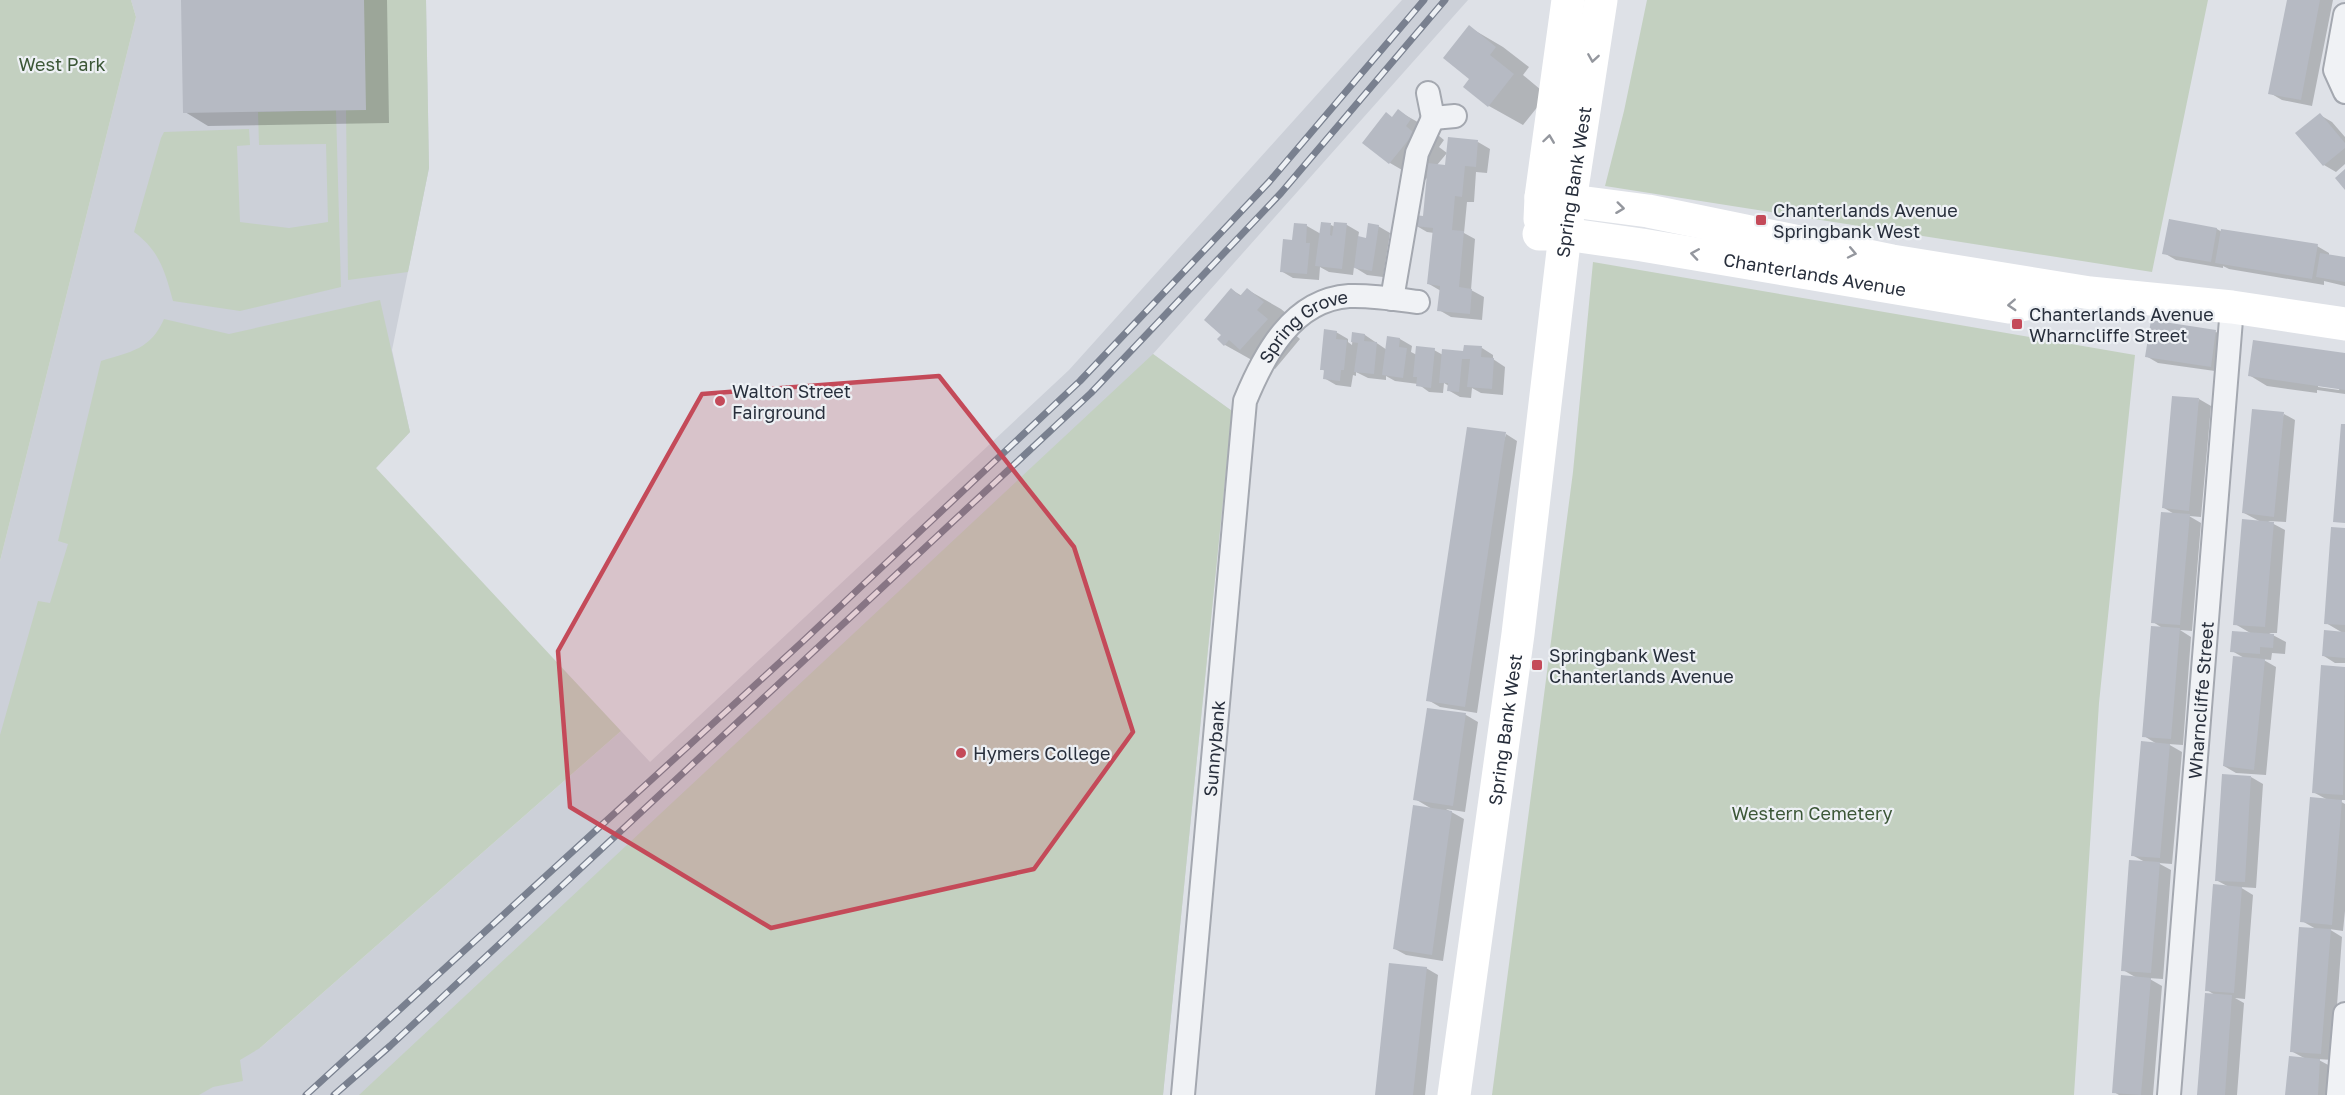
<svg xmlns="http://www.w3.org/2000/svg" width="2345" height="1095" viewBox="0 0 2345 1095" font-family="'Golos Text',sans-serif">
	<rect width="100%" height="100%" fill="#dee1e7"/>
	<path fill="#ccd0d8" d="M131,0H426L429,168L392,350L410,432L376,468L260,1048L621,731L650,762L1069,370L1402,0H1468L1153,354L1232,411L1163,1095H0V561L136,17Z"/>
	<path fill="#c3d0c0" d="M0,0H131L136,17L0,561Z
		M364,0H426L429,168L408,272L348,280L346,110Z
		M1647,0H2208L2152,272L1605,186L1624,111Z
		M336,110L341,287L240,311L173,301C165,272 160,251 134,232L161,138L164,132L249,129L250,145L237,146L240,222L289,228L328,222L326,144L259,145L258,112Z
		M1593,262L2135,355L2099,703L2074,1095H1492L1573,472Z
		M380,300L410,432L376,468L621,731L260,1048L240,1060L243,1081L213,1087L199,1095H0V735L38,601L50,603L68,544L58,541L101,361C131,352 151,349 164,319L229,334Z
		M1153,354L1232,411L1163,1095H359Z"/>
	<path fill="#0003" fill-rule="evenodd" d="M183,0H387L389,123L208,126L185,112Z
		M2288,0H2333L2312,106L2282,100L2270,93Z
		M1469,27L1503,47L1529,67L1523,75L1547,95L1523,125L1489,106L1471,79Z
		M1398,111L1432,130L1444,140L1439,147L1447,153L1437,165L1447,166L1478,142L1490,149L1487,173L1476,172L1474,202H1467L1464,233L1475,239L1471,290L1484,297L1482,320L1451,317L1439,310L1441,291L1429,284L1434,233L1427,232L1415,225L1425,217L1429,176L1423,182L1390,163L1393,118Z
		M2320,115L2332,122L2345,137V164L2336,172L2324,165L2298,134Z
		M2170,221L2217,229L2222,232L2317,246L2329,253V256L2345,258V286L2324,281V285L2229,269L2223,266V268L2176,260L2164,253Z
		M1335,223L1347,225L1359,232L1358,238L1368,239L1378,226L1390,233L1383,277L1367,275L1354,267L1353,275L1329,272L1320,267L1319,280L1293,278L1281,271L1293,242L1295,225L1307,226L1321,234L1331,225L1335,227Z
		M1232,290L1242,296L1248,290L1281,309L1297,322L1290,330L1300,339L1275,369L1262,361L1259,364L1225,345L1223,334Z
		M1336,332L1348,339V342L1352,345L1353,334L1365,335L1387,350L1388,338L1400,339L1412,346L1411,352L1417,355L1434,350L1443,355L1465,353L1482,348L1493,355V359L1505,367L1503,395L1481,393L1472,388L1471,398L1460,397L1448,390L1449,386L1444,383L1443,393L1429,392L1418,384L1395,381L1386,376V380L1368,378L1356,372V376L1353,375L1351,387L1336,385L1324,378L1325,371L1321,369Z
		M2216,332L2227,338L2222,372L2158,363L2146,356Z
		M2345,355V394L2317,390V393L2267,386L2249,375ZM2318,384L2340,387L2339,390L2318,387Z
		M2199,399L2211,406L2201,517L2189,516L2201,523L2192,631L2180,630L2191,637L2183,745L2168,744L2182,752L2172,864L2158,863L2171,870L2163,979L2148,978L2162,986L2153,1095H2119L2114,1092L2137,978L2123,970L2145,862L2132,855L2157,744L2144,736L2164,629L2153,622L2176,515L2164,508Z
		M2284,414L2295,420L2286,522L2268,521L2285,530L2277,633H2269L2286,642L2285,654L2272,653L2271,660L2262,659L2276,667L2266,775L2236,773L2224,766L2246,659L2232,651L2252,634L2235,624L2261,522L2244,513Z
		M1506,434L1517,441L1477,713L1440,707L1428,700Z
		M2345,529V663H2335L2324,656L2343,633L2326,623Z
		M2322,666L2345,668V800H2338L2345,804V911L2343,931L2329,929L2342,937L2333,1060L2317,1059L2332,1067L2329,1095H2287L2306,1059L2291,1051L2316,929L2302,921L2328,800L2313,792Z
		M1428,709L1466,715L1478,722L1465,812L1446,809L1464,819L1443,961L1406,955L1395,949L1432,809L1415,799Z
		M2251,777L2263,784L2256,888L2240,887L2253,895L2245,999L2235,998L2244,1003L2237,1095H2199L2215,995L2207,990L2229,887L2216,880Z
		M1426,968L1438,975L1425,1095H1376Z"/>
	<path fill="#b6bac3" d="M181,0H364L366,110L183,113Z
		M2287,0H2320L2301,100L2268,94Z
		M1469,25L1496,47L1490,55L1514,74L1488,107L1463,87L1469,79L1443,58Z
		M1398,109L1411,119L1406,126L1414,133L1389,164L1362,143L1386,112L1392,117Z
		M2320,113L2345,143V148L2323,166L2295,133Z
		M1448,137L1478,140L1476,167L1465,166L1462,197L1455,196L1452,230L1464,231L1459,287L1472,289L1470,314L1437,311L1440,286L1427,284L1433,228L1414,226L1415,215L1423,216L1428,163L1445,165Z
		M2345,169V190L2335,178Z
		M2169,219L2217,228L2211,262L2162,254Z
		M1321,222L1331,223L1330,235L1332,236L1334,222L1347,223L1342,269L1315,266Z
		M1294,223L1307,224L1306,243H1310L1307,274L1280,272L1283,239L1292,240Z
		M1368,223L1379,225L1372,271L1354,268L1358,236L1366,238Z
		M2221,229L2318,244L2312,279L2215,263Z
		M2320,253L2345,257V282L2316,277Z
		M1231,288L1240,296L1247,288L1264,302L1257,310L1268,319L1240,350L1229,340L1224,346L1217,339L1221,335L1204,320Z
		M2151,320L2216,330L2211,367L2145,357Z
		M1324,329L1337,331L1336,339L1347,340L1344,370H1341L1340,381L1323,379L1324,370H1320Z
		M1352,332L1365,334L1364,341L1377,342L1374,374L1354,372L1358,343L1351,342Z
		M1387,336L1400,338L1399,347L1407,348L1403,378L1382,375Z
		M2253,340L2345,353V390L2248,376Z
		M1464,345L1482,346L1481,357L1494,358L1492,389L1467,387L1470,359H1462L1459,392L1447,391L1448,383H1439L1442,349L1463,351Z
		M1416,346L1435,348L1431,388L1416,386L1417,377H1413Z
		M2172,396L2199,398L2189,511L2162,508Z
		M2252,409L2284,412L2274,517L2242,513Z
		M2341,424H2345V523L2333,522Z
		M1467,427L1506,432L1465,707L1426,701Z
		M2161,512L2190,514L2180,625L2151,623Z
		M2242,519L2274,522L2265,627L2233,625Z
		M2331,527L2345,528V625L2324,624Z
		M2151,626L2180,628L2171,739L2142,737Z
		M2324,630L2345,632V658L2322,656Z
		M2232,631L2274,634L2273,648L2260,647V654L2230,652Z
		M2233,656L2265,659L2254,770L2223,766Z
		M2321,665L2345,667L2343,795L2312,793Z
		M1427,708L1466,713L1453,806L1413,800Z
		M2141,741L2170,744L2160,858L2131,856Z
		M2222,774L2251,776L2245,882L2215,881Z
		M2310,797L2342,800L2332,925L2300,922Z
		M1413,805L1452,811L1432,955L1393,949Z
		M2129,860L2160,862L2151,973L2121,971Z
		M2213,884L2242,887L2234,993L2205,991Z
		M2299,927L2331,929L2321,1054L2290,1052Z
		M1389,963L1427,967L1413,1095H1375Z
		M2121,975L2151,978L2141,1095L2112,1093Z
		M2205,993L2232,995L2225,1095H2197Z
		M2289,1056L2320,1059L2318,1095H2285Z"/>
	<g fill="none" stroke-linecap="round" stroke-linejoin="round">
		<g stroke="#a4a8b0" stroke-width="26">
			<g id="street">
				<path d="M2345,15L2335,70L2345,92"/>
				<path d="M1428,93L1433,118L1455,116"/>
				<path d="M1392,299L1417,153L1433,118"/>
				<path id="s1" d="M1183,1095L1245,401C1264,355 1292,300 1349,296C1372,295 1396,299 1418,302"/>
				<path id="s2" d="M2169,1095L2232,307"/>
				<path d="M2338,1095L2345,1014"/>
			</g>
		</g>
		<use href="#street" stroke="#f0f2f5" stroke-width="22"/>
		<g stroke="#fff" stroke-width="33">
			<path d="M1541,197L1648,211L1892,261L2090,293L2232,307L2345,324"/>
			<path d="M1540,219L1541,197L1568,0"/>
			<path id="s3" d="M1539,234H1565L1642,245L2009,307L2065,297"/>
			<path id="s4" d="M1454,1095L1518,634L1565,234L1601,0"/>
		</g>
		<g stroke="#79808f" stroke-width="7">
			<path id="rail" d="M306,1095L800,644L1080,381L1269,182L1424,0
				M334,1095L390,1046L1091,393L1281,193L1445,0"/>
		</g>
		<use href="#rail" stroke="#edf0f4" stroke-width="4.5" stroke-dasharray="14" stroke-linecap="butt"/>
	</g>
	<defs><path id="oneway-chevron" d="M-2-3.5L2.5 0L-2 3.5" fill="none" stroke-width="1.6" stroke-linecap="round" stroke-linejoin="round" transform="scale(1.5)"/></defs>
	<g stroke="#94979e">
		<use href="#oneway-chevron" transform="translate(1593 58) rotate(99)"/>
		<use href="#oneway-chevron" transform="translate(1549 139) rotate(-82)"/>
		<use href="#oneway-chevron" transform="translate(1620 208) rotate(7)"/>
		<use href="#oneway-chevron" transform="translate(1852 253) rotate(12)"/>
		<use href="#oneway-chevron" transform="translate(1695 254) rotate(-171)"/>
		<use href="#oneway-chevron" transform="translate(2012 305) rotate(177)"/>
	</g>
	<path fill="#c44a59" fill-opacity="0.2" stroke="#c44a59" stroke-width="4.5" stroke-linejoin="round" d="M939,376L1074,547L1133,732L1034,869L771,928L570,807L558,651L702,394Z"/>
	<g fill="#c44a59" stroke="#edf0f4" stroke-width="2">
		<rect x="1755" y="214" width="12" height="12" rx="3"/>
		<rect x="2011" y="318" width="12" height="12" rx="3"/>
		<circle cx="720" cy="401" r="6"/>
		<rect x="1531" y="659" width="12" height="12" rx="3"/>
		<circle cx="961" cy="753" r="6"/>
	</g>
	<g text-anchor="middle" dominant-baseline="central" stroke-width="4.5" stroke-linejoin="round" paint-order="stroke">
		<g font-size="18" fill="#3c5737" stroke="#edf0f4">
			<text x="62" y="64">West Park</text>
			<text x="1812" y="813">Western Cemetery</text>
		</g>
		<g font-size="18" fill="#282f3c" stroke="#edf0f4">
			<text stroke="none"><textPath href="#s4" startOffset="921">Spring Bank West</textPath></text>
			<text stroke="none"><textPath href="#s3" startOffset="279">Chanterlands Avenue</textPath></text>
			<text stroke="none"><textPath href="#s1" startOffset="796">Spring Grove</textPath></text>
			<text stroke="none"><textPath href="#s2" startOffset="396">Wharncliffe Street</textPath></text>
			<text stroke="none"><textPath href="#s4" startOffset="369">Spring Bank West</textPath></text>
			<text stroke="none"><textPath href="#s1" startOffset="348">Sunnybank</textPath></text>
		</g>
		<g font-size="18" fill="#282f3c" stroke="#edf0f4" text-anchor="start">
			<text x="1773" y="210">Chanterlands Avenue<tspan x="1773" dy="21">Springbank West</tspan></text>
			<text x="2029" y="314">Chanterlands Avenue<tspan x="2029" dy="21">Wharncliffe Street</tspan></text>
			<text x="732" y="391">Walton Street<tspan x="732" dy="21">Fairground</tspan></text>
			<text x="1549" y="655">Springbank West<tspan x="1549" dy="21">Chanterlands Avenue</tspan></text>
			<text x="973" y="753">Hymers College</text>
		</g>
	</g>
</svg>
